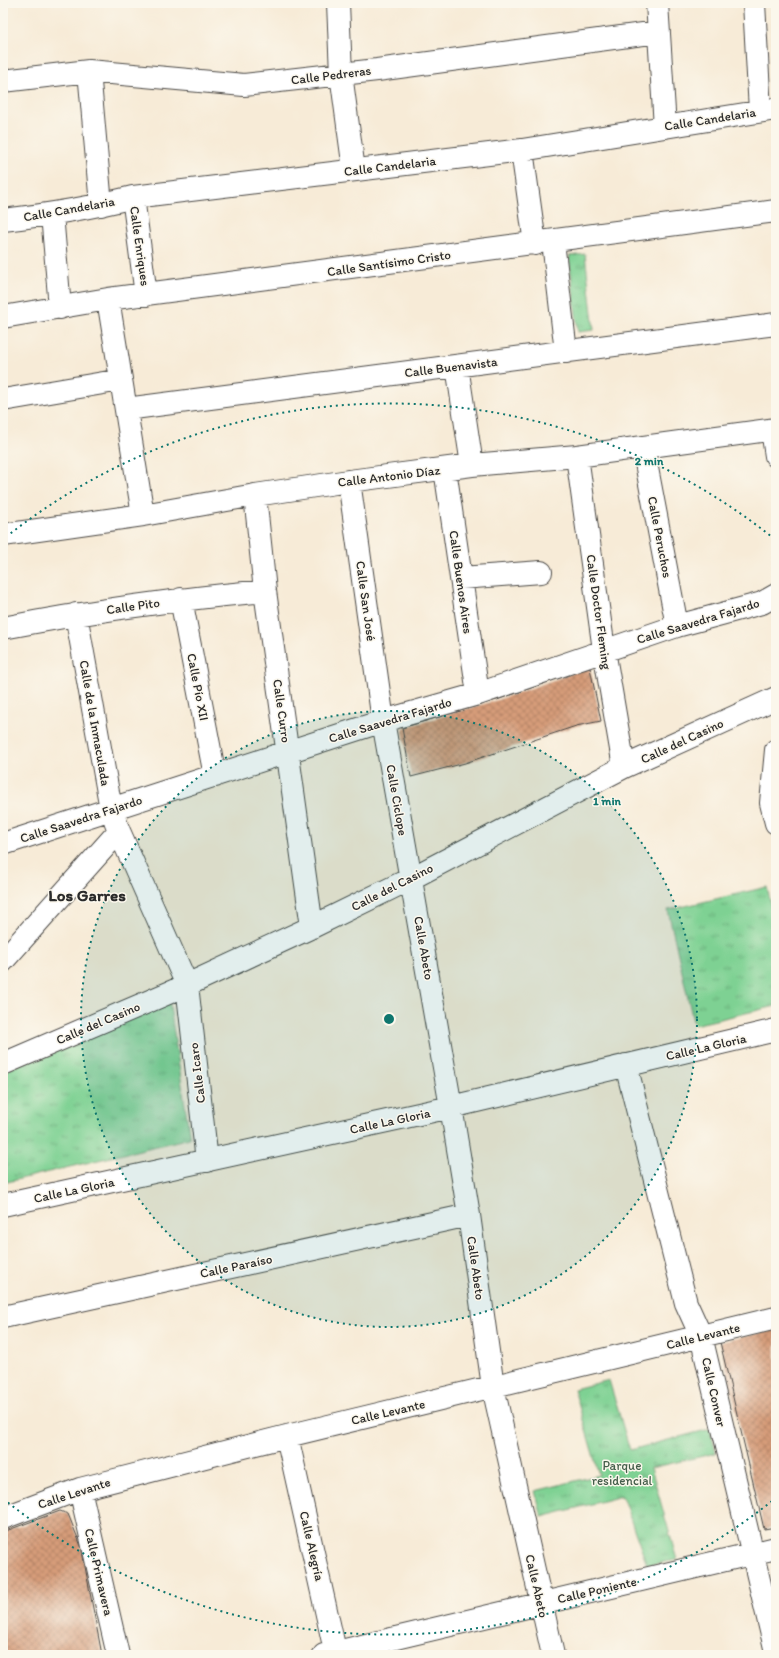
<svg xmlns="http://www.w3.org/2000/svg" width="779" height="1658" viewBox="0 0 779 1658" font-family="Itim,sans-serif">
	<defs>
		<pattern id="park-tufts" width="24" height="20" patternUnits="userSpaceOnUse"><rect width="24" height="20" fill="#7ed193"/><path d="M3 7l-1-3M5 7V3M7 7l1-3M15 17l-1-3M17 17v-4M19 17l1-3" fill="none" stroke="#67aa78"/></pattern>
		<pattern id="building-cross-hatch" width="8" height="8" patternUnits="userSpaceOnUse"><rect width="8" height="8" fill="#d69c79"/><path d="M0 0l8 8M0 8l8-8" fill="none" stroke="#ae7f63"/></pattern>
	</defs>
	<rect width="100%" height="100%" fill="#fbf7ec"/>
	<filter id="ink" filterUnits="userSpaceOnUse"><feTurbulence type="fractalNoise" baseFrequency=".025" numOctaves="2"/><feDisplacementMap in="SourceGraphic" scale="8" xChannelSelector="R" yChannelSelector="G"/><feConvolveMatrix kernelMatrix="1 2 1 2 8 2 1 2 1" color-interpolation-filters="sRGB"/></filter>
	<filter id="wash" filterUnits="userSpaceOnUse"><feTurbulence type="fractalNoise" baseFrequency=".012" numOctaves="4" result="noise"/><feDisplacementMap in="SourceGraphic" scale="16" xChannelSelector="R" yChannelSelector="G"/><feGaussianBlur stdDeviation="0.9" result="paint"/><feColorMatrix in="noise" values="0 0 0 0 0 0 0 0 0 0 0 0 0 0 0 0 0 1.4 0 .05"/><feComposite in="paint" operator="in"/></filter>
	<g filter="url(#wash)">
		<rect width="100%" height="100%" fill="#f7ebd7"/>
		<path fill="url(#park-tufts)" stroke="#547e5f" d="M585,254L594,330L578,332L569,256Z
			M767,887L776,925V1006L694,1025L668,910Z
			M169,1000L190,1138L3,1183V1071Z
			M609,1380L630,1450L710,1429L716,1453L651,1468L677,1560L647,1565L622,1496L542,1517L535,1491L599,1475L574,1389Z"/>
		<g id="blocks">
			<path fill="url(#building-cross-hatch)" d="M590,668L601,721L576,726L465,763L411,777L402,728L497,700L578,671Z
				M776,1329V1527L764,1529L720,1342Z
				M60,1511L68,1514L81,1546L102,1655H6L3,1648V1532Z"/>
		</g>
	</g>
	<g filter="url(#ink)">
		<use href="#blocks" fill-opacity="0" stroke="#4a4845" stroke-width="1"/>
		<g fill="none" stroke-linecap="round" stroke-linejoin="round">
			<g stroke="#4a4845" stroke-width="24">
				<path id="minor" d="M338,3L341,74L354,170
					M657,3L665,127
					M754,3L760,111
					M89,71L101,205
					M3,81L89,71L244,85L377,70L658,32
					M522,150L535,244
					M133,197L146,295
					M52,214L60,308
					M3,220C47,215 90,208 133,197L522,150L776,109
					M553,242L566,352
					M108,299L143,515
					M3,317L108,299L776,211
					M457,366L472,465
					M3,400L121,380
					M126,409L776,324
					M772,430L776,456
					M643,447L677,626
					M577,456L604,650L624,767
					M445,469L478,694
					M349,481L383,721L451,1107L469,1215L493,1387L553,1655
					M255,495L265,591L312,927
					M3,535L143,515L255,495L349,481L472,465L577,456L776,429
					M461,578L541,572
					M181,599L215,776
					M76,614L111,809L119,831L187,985L207,1161
					M3,628C90,611 177,599 265,591
					M776,750L771,803L776,823
					M3,844L383,721L478,694L677,626L762,603L776,595
					M3,961L119,831
					M3,1064L187,985L312,927L410,879L624,767L776,698
					M626,1065L686,1303L701,1336L776,1652
					M3,1205L451,1107L776,1030
					M3,1317L469,1215
					M287,1436L336,1655
					M80,1489L118,1655
					M3,1518L80,1489L287,1436L776,1318
					M324,1655L776,1548"/>
			</g>
			<use href="#minor" stroke="#fff" stroke-width="22"/>
		</g>
	</g>
	<circle cx="389" cy="1019" r="308" fill="#0f766e" fill-opacity=".12"/>
	<g fill="none" stroke="#0f766e" stroke-width="2" stroke-dasharray="2 4">
		<circle cx="389" cy="1019" r="308"/>
		<path d="M772 1501A616 616 0 0 1 6 1501M6 537A616 616 0 0 1 772 537"/>
	</g>
	<g text-anchor="middle" dominant-baseline="central" stroke-width="3" stroke-linejoin="round" paint-order="stroke">
		<g font-size="13" fill="#2b2b2b" stroke="#fbf7ec">
			<text transform="translate(331 75) rotate(-7)">Calle Pedreras</text>
			<text transform="translate(710 119) rotate(-9)">Calle Candelaria</text>
			<text transform="translate(390 166) rotate(-7)">Calle Candelaria</text>
			<text transform="translate(69 209) rotate(-10)">Calle Candelaria</text>
			<text transform="translate(140 246) rotate(82)">Calle Enriques</text>
			<text transform="translate(389 263) rotate(-8)">Calle Santísimo Cristo</text>
			<text transform="translate(451 367) rotate(-7)">Calle Buenavista</text>
			<text transform="translate(389 476) rotate(-7)">Calle Antonio Díaz</text>
			<text transform="translate(660 537) rotate(79)">Calle Peruchos</text>
			<text transform="translate(461 582) rotate(82)">Calle Buenos Aires</text>
			<text transform="translate(366 601) rotate(82)">Calle San José</text>
			<text transform="translate(133 606) rotate(-8)">Calle Pito</text>
			<text transform="translate(599 612) rotate(82)">Calle Doctor Fleming</text>
			<text transform="translate(698 621) rotate(-17)">Calle Saavedra Fajardo</text>
			<text transform="translate(198 687) rotate(79)">Calle Pío XII</text>
			<text transform="translate(282 711) rotate(82)">Calle Curro</text>
			<text transform="translate(390 720) rotate(-17)">Calle Saavedra Fajardo</text>
			<text transform="translate(95 723) rotate(80)">Calle de la Inmaculada</text>
			<text transform="translate(682 741) rotate(-25)">Calle del Casino</text>
			<text transform="translate(397 800) rotate(80)">Calle Ciclope</text>
			<text transform="translate(81 819) rotate(-18)">Calle Saavedra Fajardo</text>
			<text transform="translate(392 887) rotate(-27)">Calle del Casino</text>
			<text transform="translate(424 948) rotate(80)">Calle Abeto</text>
			<text transform="translate(98 1023) rotate(-23)">Calle del Casino</text>
			<text transform="translate(706 1047) rotate(-13)">Calle La Gloria</text>
			<text transform="translate(197 1073) rotate(-97)">Calle Icaro</text>
			<text transform="translate(390 1121) rotate(-12)">Calle La Gloria</text>
			<text transform="translate(74 1190) rotate(-12)">Calle La Gloria</text>
			<text transform="translate(236 1266) rotate(-12)">Calle Paraíso</text>
			<text transform="translate(476 1268) rotate(82)">Calle Abeto</text>
			<text transform="translate(703 1336) rotate(-14)">Calle Levante</text>
			<text transform="translate(714 1392) rotate(77)">Calle Conver</text>
			<text transform="translate(388 1412) rotate(-13)">Calle Levante</text>
			<text transform="translate(74 1493) rotate(-18)">Calle Levante</text>
			<text transform="translate(312 1546) rotate(77)">Calle Alegría</text>
			<text transform="translate(99 1572) rotate(77)">Calle Primavera</text>
			<text transform="translate(537 1586) rotate(77)">Calle Abeto</text>
			<text transform="translate(597 1590) rotate(-13)">Calle Poniente</text>
		</g>
		<g font-size="13" fill="#445d4a" stroke="#fbf7ec">
			<text x="622" y="1465">Parque<tspan x="622" dy="15">residencial</tspan></text>
		</g>
		<g font-size="17" font-weight="bold" fill="#2b2b2b" stroke="#fbf7ec">
			<text x="87" y="895">Los Garres</text>
		</g>
	</g>
	<circle cx="389" cy="1019" r="6" fill="#0f766e" stroke="#fbf7ec" stroke-width="2"/>
	<g font-size="12" text-anchor="middle" font-weight="bold" fill="#0f766e" stroke="#fbf7ec" stroke-width="3" stroke-linejoin="round" paint-order="stroke">
		<text x="649" y="465">2 min</text>
		<text x="607" y="805">1 min</text>
	</g>
	<rect width="779" height="1658" fill="none" stroke="#fbf7ec" stroke-width="16"/>
</svg>
